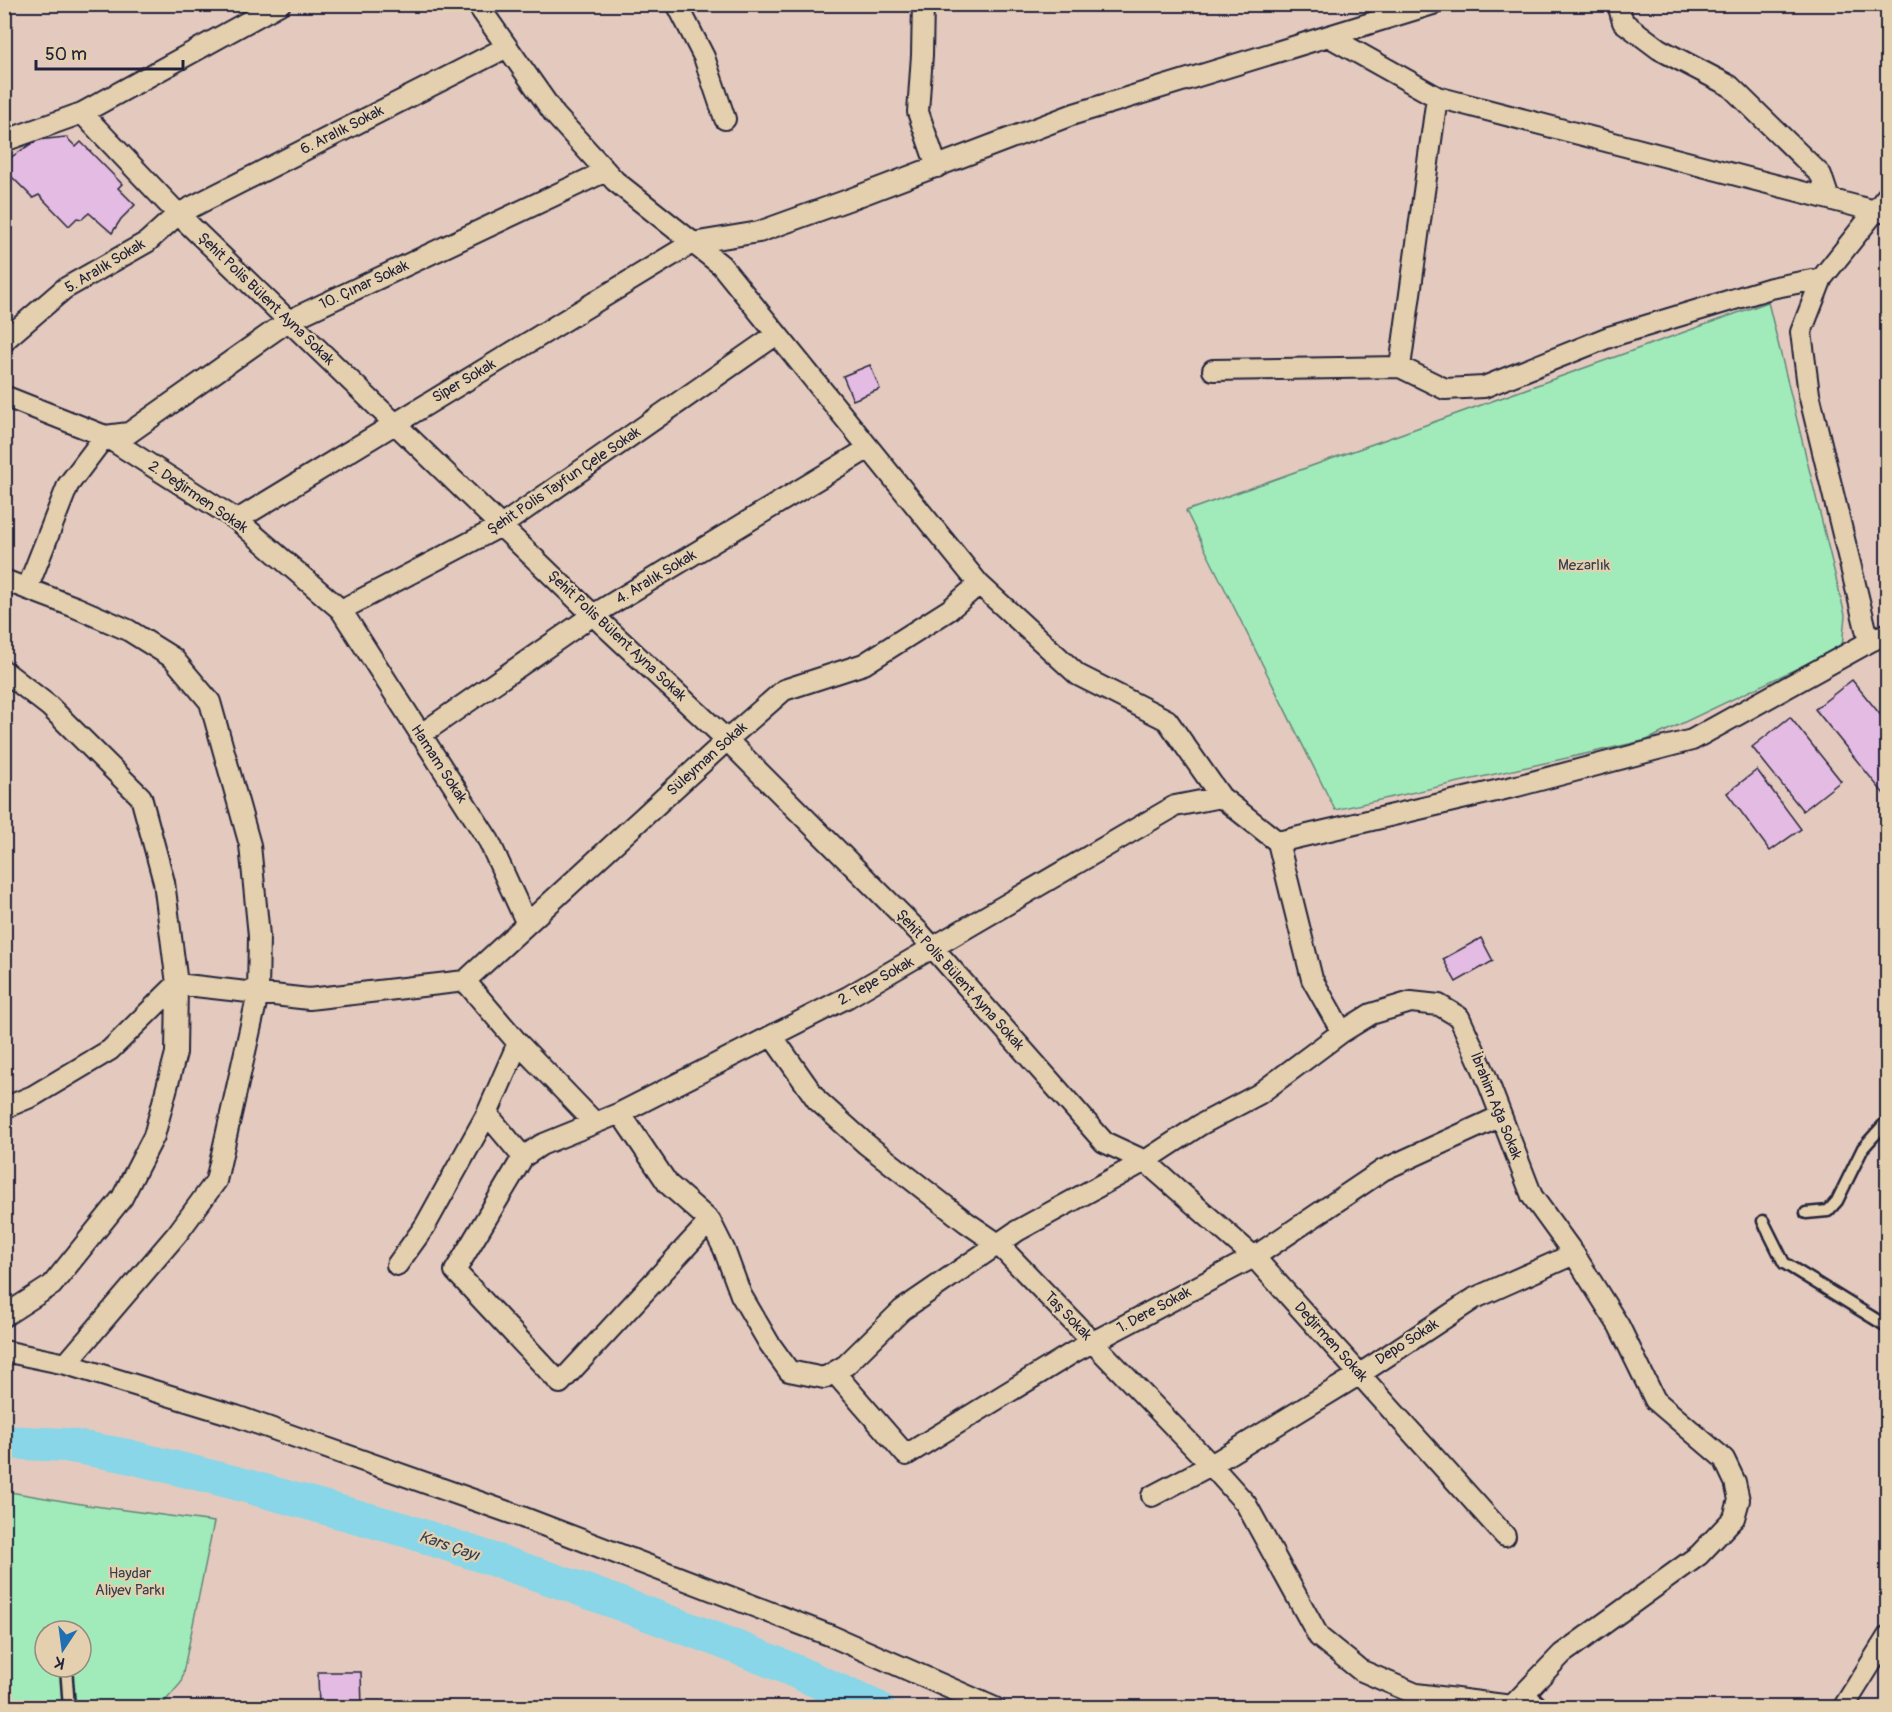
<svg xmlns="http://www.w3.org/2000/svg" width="1892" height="1712" viewBox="0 0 1892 1712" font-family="Pangolin,sans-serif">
	<rect width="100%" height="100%" fill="#e4cabe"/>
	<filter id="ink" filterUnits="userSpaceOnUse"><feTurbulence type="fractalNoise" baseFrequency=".0167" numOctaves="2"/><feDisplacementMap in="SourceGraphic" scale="12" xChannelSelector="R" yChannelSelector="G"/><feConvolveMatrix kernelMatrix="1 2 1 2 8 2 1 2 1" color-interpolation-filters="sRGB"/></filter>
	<g filter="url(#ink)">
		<path fill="#a1ebba" stroke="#62867a" stroke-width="1.5" fill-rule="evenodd" d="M1768,302L1845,615L1842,647L1647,740L1335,810L1186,511Z
			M4,1491L87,1505L214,1522L181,1683L160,1707H5ZM45,1631H81V1667H45Z"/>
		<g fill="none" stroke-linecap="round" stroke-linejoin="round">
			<path stroke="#88d6e7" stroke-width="34" d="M4,1442L65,1445L123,1455L236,1483L405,1530L572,1586L718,1640L781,1665L878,1708"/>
		</g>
		<path fill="#e4bbe2" stroke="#22223b" stroke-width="1.5" d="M66,137L76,147L81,142L122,184L118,188L135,205L121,219L112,233L89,213L82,219L77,218L69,226L39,195L33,198L4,169V162L37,140Z
			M870,365L880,389L853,400L843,376Z
			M1852,680L1888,724V799L1815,709Z
			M1790,717L1841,781L1803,811L1752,747Z
			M1757,770L1801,829L1770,851L1727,793Z
			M1481,938L1493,961L1456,982L1443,959Z
			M318,1672H361L362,1708H319Z"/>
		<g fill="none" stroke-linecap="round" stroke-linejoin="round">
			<g stroke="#22223b" stroke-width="15">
				<path id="lane" d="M1806,1213L1828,1211L1837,1201L1863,1148L1888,1120
					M1763,1221L1784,1263L1888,1327
					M66,1667L69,1708
					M1527,1690L1545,1708"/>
			</g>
			<g stroke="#22223b" stroke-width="24">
				<path id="street" d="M477,4L555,115L615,181L721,265L979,584L1078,675L1167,720L1221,797
					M677,4L704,57L725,119
					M923,4L922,55L918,112L937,167
					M1618,4L1623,22L1659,49L1730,86L1821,175L1829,199
					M1328,36L1437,97L1875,211L1886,212
					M82,113L178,214L593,615L727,740L919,932L1104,1142L1145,1161L1254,1257L1505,1536
					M4,141L82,113L280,4
					M4,342L6,339L64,289L147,242L178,214L507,47
					M1400,367L1445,389L1484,387L1609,337L1771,288L1822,278
					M1213,370L1400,367L1437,97
					M4,396L105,436L237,520L341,610L489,841L527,924
					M105,436L129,433L288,321L606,171
					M237,520L692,243L759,232L848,200L1074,114L1433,4
					M4,580L75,607L128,630L173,658L210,702L250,845L259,936L258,994L216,1181L177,1234L66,1364L4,1351
					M27,589L68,485L105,436
					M341,610L501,526L777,334
					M1869,642L1888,633
					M4,671L49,706L141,797L164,882L177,984L176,1053L154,1136L122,1198L52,1285L4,1316
					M420,735L593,615L869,448
					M1278,842L1517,786L1692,740L1869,642L1809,394L1801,332L1822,278L1888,195
					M465,981L727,740L784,690L864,664L949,610L979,584
					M177,984L309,999L465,981L518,1043L487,1114L523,1157
					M772,1036L817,1100L866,1144L966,1222L998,1244L1211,1465L1246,1504L1319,1637L1360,1670L1416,1694L1512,1706L1562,1654L1699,1555L1734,1518L1739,1500L1735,1482L1724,1459L1655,1400L1619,1326L1574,1254L1532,1196L1485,1074L1459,1017L1439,1005L1411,1002L1371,1014L1342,1032L1312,979L1278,842
					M518,1043L595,1123
					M4,1108L33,1096L110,1050L177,984
					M620,1113L668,1184L710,1221L724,1249L741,1295L769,1343L789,1371L824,1378L846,1365L902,1310L1017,1231L1145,1161L1200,1125L1259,1094L1342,1032
					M710,1221L560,1383L455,1271L523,1157L541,1145L620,1113L848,997L1175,806L1221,797L1278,842
					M397,1265L425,1226L487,1114
					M66,1364L236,1416L522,1517L829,1635L995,1708
					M834,1372L906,1455L1074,1352L1254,1257L1383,1170L1501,1116
					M1152,1496L1211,1465L1360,1374L1475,1298L1574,1254
					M1843,1708L1888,1636"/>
			</g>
			<use href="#lane" stroke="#e4d0ae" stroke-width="10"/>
			<use href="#street" stroke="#e4d0ae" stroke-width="20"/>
		</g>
	</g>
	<g text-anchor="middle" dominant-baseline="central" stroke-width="4.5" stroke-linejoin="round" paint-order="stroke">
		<g font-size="15" fill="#22223b" stroke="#e4d0ae">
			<text transform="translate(342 130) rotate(-27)">6. Aralık Sokak</text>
			<text transform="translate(105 266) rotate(-31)">5. Aralık Sokak</text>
			<text transform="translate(364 285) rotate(-25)">10. Çınar Sokak</text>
			<text transform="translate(266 299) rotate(44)">Şehit Polis Bülent Ayna Sokak</text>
			<text transform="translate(464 381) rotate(-31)">Siper Sokak</text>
			<text transform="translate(564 481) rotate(-34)">Şehit Polis Tayfun Çele Sokak</text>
			<text transform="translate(198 497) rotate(34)">2. Değirmen Sokak</text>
			<text transform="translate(656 577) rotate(-31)">4. Aralık Sokak</text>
			<text transform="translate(617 636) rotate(43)">Şehit Polis Bülent Ayna Sokak</text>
			<text transform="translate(707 759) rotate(-42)">Süleyman Sokak</text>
			<text transform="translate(439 764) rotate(57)">Hamam Sokak</text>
			<text transform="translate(960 980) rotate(48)">Şehit Polis Bülent Ayna Sokak</text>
			<text transform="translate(876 981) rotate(-29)">2. Tepe Sokak</text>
			<text transform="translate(1496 1106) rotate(68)">İbrahim Ağa Sokak</text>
			<text transform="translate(1154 1310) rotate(-28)">1. Dere Sokak</text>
			<text transform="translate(1068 1316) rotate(46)">Taş Sokak</text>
			<text transform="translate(1331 1342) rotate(48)">Değirmen Sokak</text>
			<text transform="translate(1407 1342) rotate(-33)">Depo Sokak</text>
		</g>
		<g font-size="15" fill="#35404e" stroke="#e4d0ae">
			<text x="1584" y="565">Mezarlık</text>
			<text x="130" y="1573">Haydar<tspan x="130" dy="17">Aliyev Parkı</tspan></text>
		</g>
		<g font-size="16" font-style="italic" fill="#313d55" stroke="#e4d0ae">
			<text transform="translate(449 1546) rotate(19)">Kars Çayı</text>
		</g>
	</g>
	<rect width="1892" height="1712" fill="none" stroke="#e4d0ae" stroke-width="24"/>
	<rect x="12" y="12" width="1868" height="1688" fill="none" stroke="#22223b" stroke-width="2" filter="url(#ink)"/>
	<g transform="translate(63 1649) rotate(193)"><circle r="28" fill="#e4d0ae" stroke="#968a80" stroke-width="1.5"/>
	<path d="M0-4.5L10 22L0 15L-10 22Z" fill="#1f6fb2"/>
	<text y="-9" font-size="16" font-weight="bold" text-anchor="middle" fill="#22223b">K</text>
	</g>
	<path d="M36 60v9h147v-9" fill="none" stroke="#22223b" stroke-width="3"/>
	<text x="45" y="60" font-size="18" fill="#22223b" stroke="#e4d0ae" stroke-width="4.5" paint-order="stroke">50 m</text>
</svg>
